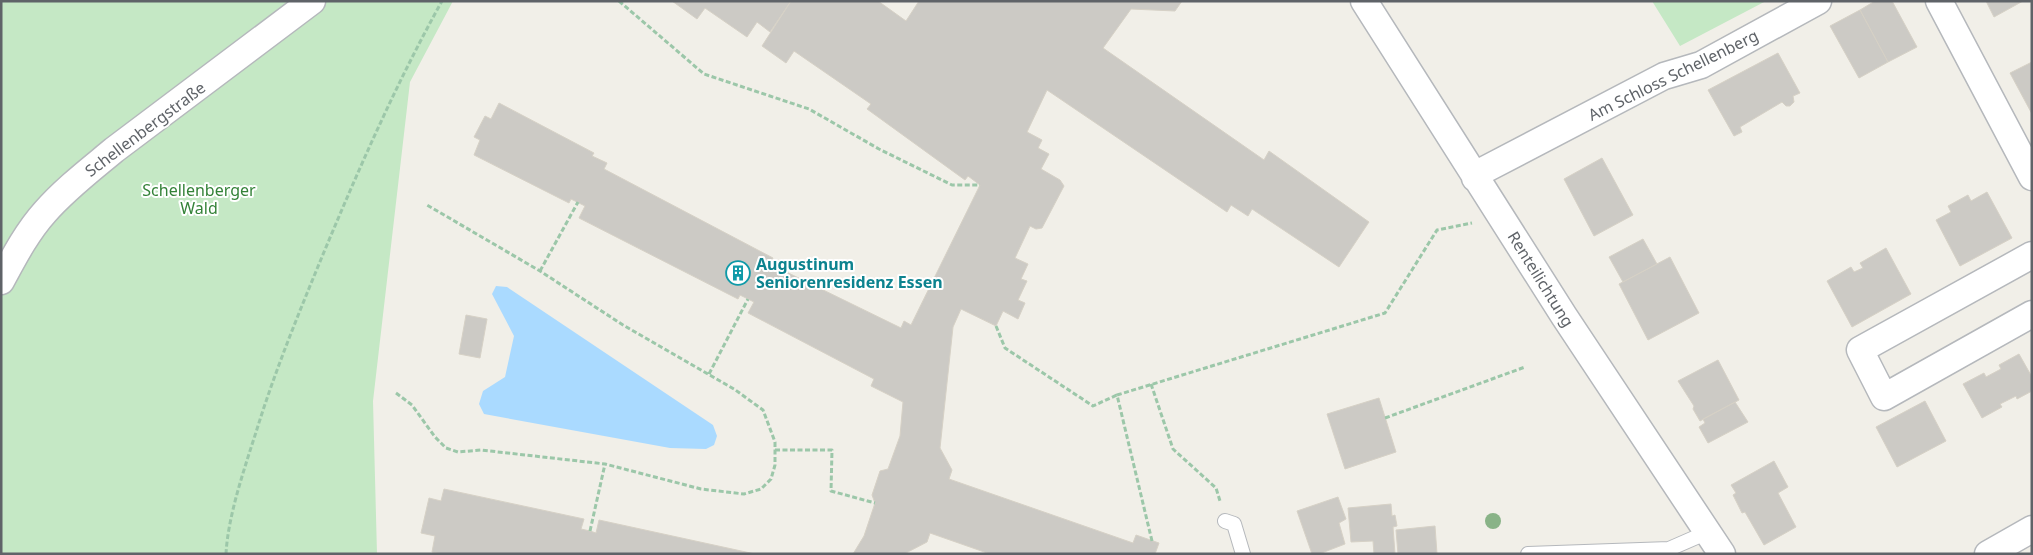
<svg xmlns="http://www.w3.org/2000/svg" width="2033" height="555" viewBox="0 0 2033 555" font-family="'Noto Sans',sans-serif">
	<rect width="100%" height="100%" fill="#f1efe8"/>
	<path fill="#c5e8c5" d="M1,1H453L410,82L373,401L377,554H1Z
		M1652,1H1766L1680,46Z"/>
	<path fill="#aadaff" d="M496,286L507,287L713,425L717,436L714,445L706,449L670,448L484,414L479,404L483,391L505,377L514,336L492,294Z"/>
	<path fill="#cccac5" stroke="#d6d1c6" d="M672,1H791L770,32L757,22L747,37L705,8L697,19Z
		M791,1H878L906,21L919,1H1182L1175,11L1131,9L1103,48L1264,160L1269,151L1369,222L1339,267L1252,209L1248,216L1231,205L1227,212L1047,90L1027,132L1042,140L1038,148L1049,154L1041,169L1060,180L1064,186L1042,228L1036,229L1030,226L1015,258L1028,264L1021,279L1027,281L1018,300L1025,303L1018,319L1003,311L996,326L961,309L953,327L940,448L952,470L949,479L1133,543L1136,535L1159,543L1155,554H990L930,533L927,542L904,554H853L864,536L875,503L872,495L880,471L888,469L900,436L903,402L871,386L874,379L748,313L754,302L740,295L738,299L579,218L585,206L571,199L569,203L474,155L480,140L474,137L485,116L491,119L499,103L594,153L592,156L607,163L604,169L773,258L770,264L901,328L904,321L911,325L980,185L968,176L965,180L867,109L871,104L794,51L786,63L762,46Z
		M1875,1H1892L1917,47L1888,62L1860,10Z
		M1986,1H2023L1994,17Z
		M1860,10L1888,62L1859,78L1830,26Z
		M1778,53L1800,93L1793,96L1794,102L1790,106H1786L1782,102L1740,127L1742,132L1734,136L1708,90Z
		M2032,62V114L2010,73Z
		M1602,158L1633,215L1594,236L1564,179Z
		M1987,192L2012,238L1960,266L1936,220L1951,212L1948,206L1968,195L1971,201Z
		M1643,239L1657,264L1623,282L1609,257Z
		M1886,248L1911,294L1852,327L1827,281L1851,267L1854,272L1863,268L1860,263Z
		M1670,257L1699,313L1648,340L1619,284Z
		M466,315L487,319L480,358L459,354Z
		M2019,354L2032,377V391L2017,399L2016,396L2000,404L2002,407L1982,418L1963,384L1984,373L1986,377L2001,369L1999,365Z
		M1718,360L1739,400L1700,421L1693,409L1694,406L1678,381Z
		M1379,398L1396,452L1345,469L1327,414Z
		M1925,401L1946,441L1897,467L1876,427Z
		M1735,402L1748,422L1708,443L1699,427L1705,423L1703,419Z
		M1774,461L1788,487L1778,493L1796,527L1764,545L1745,512L1742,513L1733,495L1736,493L1731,485Z
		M444,489L584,519L581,529L590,531L596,533L599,520L755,554H442L432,552L435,536L421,533L429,498L441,501Z
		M1338,497L1346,519L1339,523L1345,544L1319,554H1312L1297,511Z
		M1391,504L1392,516L1395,515L1397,526L1393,527L1395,554H1374L1373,541L1351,542L1348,508Z
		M1435,526L1437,554H1398L1396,530Z"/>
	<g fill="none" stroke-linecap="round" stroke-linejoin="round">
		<g stroke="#b5b8bc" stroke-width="16">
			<path id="service" d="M1225,521L1234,524L1243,554
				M1528,554L1669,549L1708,532"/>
		</g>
		<g stroke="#b5b8bc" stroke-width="29">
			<path id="minor" d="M1364,1L1564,316L1722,554
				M1939,1L2032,177
				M1475,178L1484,170L1664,76L1701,65L1818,1
				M2032,255L1860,350L1884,397L2032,314
				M1,281C14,257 27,232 45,212C65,189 90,170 114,150L312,1
				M1988,554L2032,529"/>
		</g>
		<path stroke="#9cc7a9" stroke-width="3" stroke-dasharray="5 2.5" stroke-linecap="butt" d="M619,1L704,74L809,109L879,149L952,185H980
			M540,271L578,202
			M996,326L1005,348L1093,406L1117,395
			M709,374L748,299
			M1151,384L1173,449L1216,488L1220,501
			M396,393L412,405L435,437L446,448L458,452L481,450L605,464L701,489L744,494L761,489L771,479L775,465V442L763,410L734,389L623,325L540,271L427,205
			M1385,418L1525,367
			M775,450H832L831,491L875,503
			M590,531L605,464
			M1152,541L1117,395L1385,313L1437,230L1472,223
			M226,554C228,515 245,467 257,429C276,368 300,310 324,252C360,166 397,82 442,1"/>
		<use href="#service" stroke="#fff" stroke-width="14"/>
		<use href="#minor" stroke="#fff" stroke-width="26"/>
	</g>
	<circle fill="#89b387" cx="1493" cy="521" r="8"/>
	<defs>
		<g id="building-ring" transform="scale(1.25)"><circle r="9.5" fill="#fff" stroke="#0f9aa8" stroke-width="1.5"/><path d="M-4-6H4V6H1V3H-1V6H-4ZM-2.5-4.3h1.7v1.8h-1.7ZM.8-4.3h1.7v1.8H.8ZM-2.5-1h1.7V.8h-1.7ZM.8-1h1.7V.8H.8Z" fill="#0f9aa8"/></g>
	</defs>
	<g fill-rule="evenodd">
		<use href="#building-ring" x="738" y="273"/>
	</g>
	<g text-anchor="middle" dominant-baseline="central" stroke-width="4" stroke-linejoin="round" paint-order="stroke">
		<g font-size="16" fill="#5f6368" stroke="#fff">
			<text transform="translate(1673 75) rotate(-26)">Am Schloss Schellenberg</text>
			<text transform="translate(145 129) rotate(-37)">Schellenbergstraße</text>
			<text transform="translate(1541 279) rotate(58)">Renteilichtung</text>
		</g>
		<g font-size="16" fill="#348238" stroke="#fff">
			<text x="199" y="190">Schellenberger<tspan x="199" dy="18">Wald</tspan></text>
		</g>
		<g font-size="16" font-weight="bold" fill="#0d838f" stroke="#fff" text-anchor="start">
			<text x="756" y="264">Augustinum<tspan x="756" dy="18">Seniorenresidenz Essen</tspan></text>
		</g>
	</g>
	<rect width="2033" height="555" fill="none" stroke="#5f6368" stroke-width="5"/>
</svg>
